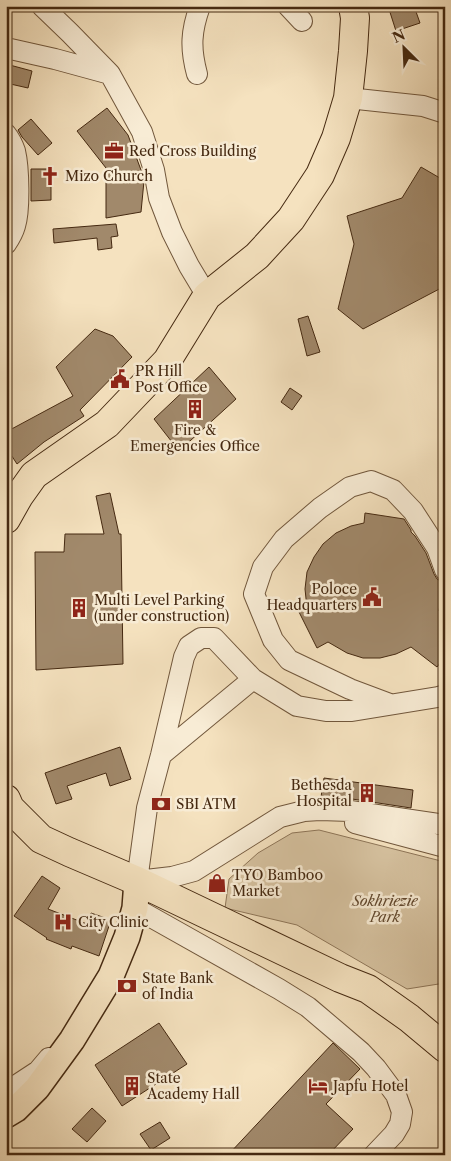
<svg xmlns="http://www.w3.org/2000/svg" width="451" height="1161" viewBox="0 0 451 1161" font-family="'Libre Caslon Text',serif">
	<rect width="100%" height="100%" fill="#f5e2bf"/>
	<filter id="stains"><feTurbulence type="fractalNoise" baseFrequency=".004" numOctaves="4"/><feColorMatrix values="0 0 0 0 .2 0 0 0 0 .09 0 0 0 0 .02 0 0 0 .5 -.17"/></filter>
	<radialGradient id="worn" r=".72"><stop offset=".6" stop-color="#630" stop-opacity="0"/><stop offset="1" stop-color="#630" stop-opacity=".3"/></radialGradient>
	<path fill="#d7c3a1" stroke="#8e7659" d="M319,830L445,862V983L407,989L297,925L225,908L229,879L258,853L292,833Z"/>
	<path fill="#a1896b" stroke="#452911" d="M388,6H414L420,23L396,31Z
		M6,64L32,71L28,88L6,83Z
		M107,108L128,135L141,170L144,181L141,212L106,218V168L77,131Z
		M31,119L52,143L38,155L22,137L18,130Z
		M421,167L445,181V286L363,329L338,309L354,244L347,216L402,198Z
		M31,169H51V200L31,201Z
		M116,224L118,236L111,237L112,248L98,250L97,238L54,243L53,229Z
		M308,316L320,352L307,356L298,319Z
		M95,329L113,336L132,357L80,410L84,416L44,442L17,464L6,447V432L73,396L56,367Z
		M209,367L236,399L179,451L154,419Z
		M290,388L302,396L292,410L281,402Z
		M110,493L119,534H121L123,664L36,670L35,552H64L65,534H104L96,496Z
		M365,513L404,519L411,530V532L415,536L426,553L434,574L437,579L441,581L442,592L439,611L445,615V657L437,667L411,647L396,654L380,658H363L347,653L328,642L317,648L299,612L307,608L305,589L307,572L314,557L323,544L336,533L351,526L364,523Z
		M120,747L131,779L110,786L106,773L67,786L72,799L56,804L45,773Z
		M324,778L413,790L411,808L352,799L321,797Z
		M42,876L60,888L48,909L87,924L91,913L111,920L99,956L72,946L71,949L46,939L47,938L14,916Z
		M159,1023L187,1064L122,1106L95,1065Z
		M333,1043L360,1069L326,1104L353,1129L328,1155H228Z
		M92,1108L106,1121L87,1142L72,1129Z
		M160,1122L170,1138L151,1150L140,1134Z"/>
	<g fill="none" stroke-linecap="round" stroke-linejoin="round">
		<g stroke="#71573c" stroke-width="22">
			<path id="minor" d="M42,6L70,33L110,74
				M288,6L302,21
				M6,48L55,59L110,74L142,132L154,170L159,198L172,232L189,266L207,296
				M197,74C190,48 191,31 200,6
				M348,98L423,106L445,113
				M6,134C10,139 13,145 15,151C19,168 20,210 15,226C13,233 10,238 6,244
				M445,695L438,697L352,711H326L297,706L253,679L214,638H201L189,646L184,657L161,755L147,808L137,881L172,877L194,871L280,817L304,811L320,810L350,811L445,825
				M390,704L350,689L289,660L273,640L254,594L263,567L284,539L320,508L350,487L371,481L393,490L413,511L437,548L445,570
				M161,755L253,679
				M355,823L445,847
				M135,908L279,989L308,1007L361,1052L376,1068L396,1095L402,1112L400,1124L394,1134L374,1155
				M6,1092L38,1071L49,1058"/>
		</g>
		<g stroke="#452911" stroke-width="28">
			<path id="major" d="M6,1115L16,1109L37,1088L72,1040L111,976L127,937L135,908L137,881"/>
		</g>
		<g stroke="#452911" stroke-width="30">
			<path id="highway" d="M6,519L19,496L34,475L107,424L167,361L207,296L257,256L291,219L320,175L336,138L348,98L353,51L355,18L353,6
				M6,799L10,808L41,839L69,852L137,881L340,978L368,989L409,1018L445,1048"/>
		</g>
		<use href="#minor" stroke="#f8ecd5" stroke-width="20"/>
		<use href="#major" stroke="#f5e2bf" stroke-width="25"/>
		<use href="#highway" stroke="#f5e2bf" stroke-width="28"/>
	</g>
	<defs>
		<g id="office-bare" transform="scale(1.5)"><path d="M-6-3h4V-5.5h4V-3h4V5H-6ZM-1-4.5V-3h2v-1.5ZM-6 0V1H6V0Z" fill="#8f2418" stroke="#f8ecd5" stroke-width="2.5" paint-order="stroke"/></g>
		<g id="church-bare" transform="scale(1.5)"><path d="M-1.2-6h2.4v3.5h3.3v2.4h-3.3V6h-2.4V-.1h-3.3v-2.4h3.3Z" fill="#8f2418" stroke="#f8ecd5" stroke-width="2.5" paint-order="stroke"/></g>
		<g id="civic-bare" transform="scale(1.5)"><path d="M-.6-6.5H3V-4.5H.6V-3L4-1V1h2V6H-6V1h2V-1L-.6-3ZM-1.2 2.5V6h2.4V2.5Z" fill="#8f2418" stroke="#f8ecd5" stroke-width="2.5" paint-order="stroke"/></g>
		<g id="building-bare" transform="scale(1.5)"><path d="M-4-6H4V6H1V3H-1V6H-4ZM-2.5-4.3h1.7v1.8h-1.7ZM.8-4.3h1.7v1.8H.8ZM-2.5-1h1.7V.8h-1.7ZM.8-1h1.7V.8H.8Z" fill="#8f2418" stroke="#f8ecd5" stroke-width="2.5" paint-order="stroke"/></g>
		<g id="bank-bare" transform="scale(1.5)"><path d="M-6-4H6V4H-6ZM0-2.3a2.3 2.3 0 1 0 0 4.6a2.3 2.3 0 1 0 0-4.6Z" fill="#8f2418" stroke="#f8ecd5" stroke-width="2.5" paint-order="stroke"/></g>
		<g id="shop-bare" transform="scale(1.5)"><path d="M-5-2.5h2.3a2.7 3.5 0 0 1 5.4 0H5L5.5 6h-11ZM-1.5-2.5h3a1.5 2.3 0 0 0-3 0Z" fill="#8f2418" stroke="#f8ecd5" stroke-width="2.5" paint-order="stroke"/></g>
		<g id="hospital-bare" transform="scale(1.5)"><path d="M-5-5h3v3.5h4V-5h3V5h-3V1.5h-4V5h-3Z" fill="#8f2418" stroke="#f8ecd5" stroke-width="2.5" paint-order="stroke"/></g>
		<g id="hotel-bare" transform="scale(1.5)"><path d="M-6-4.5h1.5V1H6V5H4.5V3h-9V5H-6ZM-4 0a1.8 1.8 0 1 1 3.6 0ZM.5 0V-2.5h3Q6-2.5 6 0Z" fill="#8f2418" stroke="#f8ecd5" stroke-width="2.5" paint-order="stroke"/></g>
	</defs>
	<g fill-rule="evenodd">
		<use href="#office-bare" x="114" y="151"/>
		<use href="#church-bare" x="50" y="176"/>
		<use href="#civic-bare" x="120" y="379"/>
		<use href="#building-bare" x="195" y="409"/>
		<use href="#civic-bare" x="372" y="597"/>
		<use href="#building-bare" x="79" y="608"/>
		<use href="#building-bare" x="367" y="793"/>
		<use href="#bank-bare" x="161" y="804"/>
		<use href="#shop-bare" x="217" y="883"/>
		<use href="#hospital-bare" x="63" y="922"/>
		<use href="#bank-bare" x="127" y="986"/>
		<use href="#building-bare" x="132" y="1086"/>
		<use href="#hotel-bare" x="318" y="1086"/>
	</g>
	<g text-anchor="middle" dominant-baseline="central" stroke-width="5" stroke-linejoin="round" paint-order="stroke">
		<g font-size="14" fill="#452911" stroke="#f8ecd5" text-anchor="start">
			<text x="129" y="151">Red Cross Building</text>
			<text x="65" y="176">Mizo Church</text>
			<text x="135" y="371">PR Hill<tspan x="135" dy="16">Post Office</tspan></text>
			<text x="195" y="430" text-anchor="middle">Fire &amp;<tspan x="195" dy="16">Emergencies Office</tspan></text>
			<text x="357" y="589" text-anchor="end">Poloce<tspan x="357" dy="16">Headquarters</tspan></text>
			<text x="94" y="600">Multi Level Parking<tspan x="94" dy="16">(under construction)</tspan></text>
			<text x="352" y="785" text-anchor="end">Bethesda<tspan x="352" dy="16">Hospital</tspan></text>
			<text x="176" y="804">SBI ATM</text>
			<text x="232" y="875">TYO Bamboo<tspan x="232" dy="16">Market</tspan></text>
			<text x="78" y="922">City Clinic</text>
			<text x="142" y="978">State Bank<tspan x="142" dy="16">of India</tspan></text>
			<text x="147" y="1078">State<tspan x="147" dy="16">Academy Hall</tspan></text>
			<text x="333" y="1086">Japfu Hotel</text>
		</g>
		<g font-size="14" font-style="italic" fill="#62482e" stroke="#f8ecd5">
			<text x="385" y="901">Sokhriezie<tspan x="385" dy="16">Park</tspan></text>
		</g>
	</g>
	<rect width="451" height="1161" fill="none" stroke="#f5e2bf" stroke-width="25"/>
	<rect x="8" y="8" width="436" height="1146" fill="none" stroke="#452911" stroke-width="2.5"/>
	<rect x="12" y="12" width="426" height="1136" fill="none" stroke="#452911"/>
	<g transform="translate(404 48) rotate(336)" stroke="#f8ecd5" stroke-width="4" paint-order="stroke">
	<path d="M0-4L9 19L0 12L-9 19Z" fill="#452911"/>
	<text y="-8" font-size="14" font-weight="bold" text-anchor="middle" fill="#452911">N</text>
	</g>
	<rect width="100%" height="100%" filter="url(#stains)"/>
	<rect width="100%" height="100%" fill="url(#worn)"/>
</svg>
